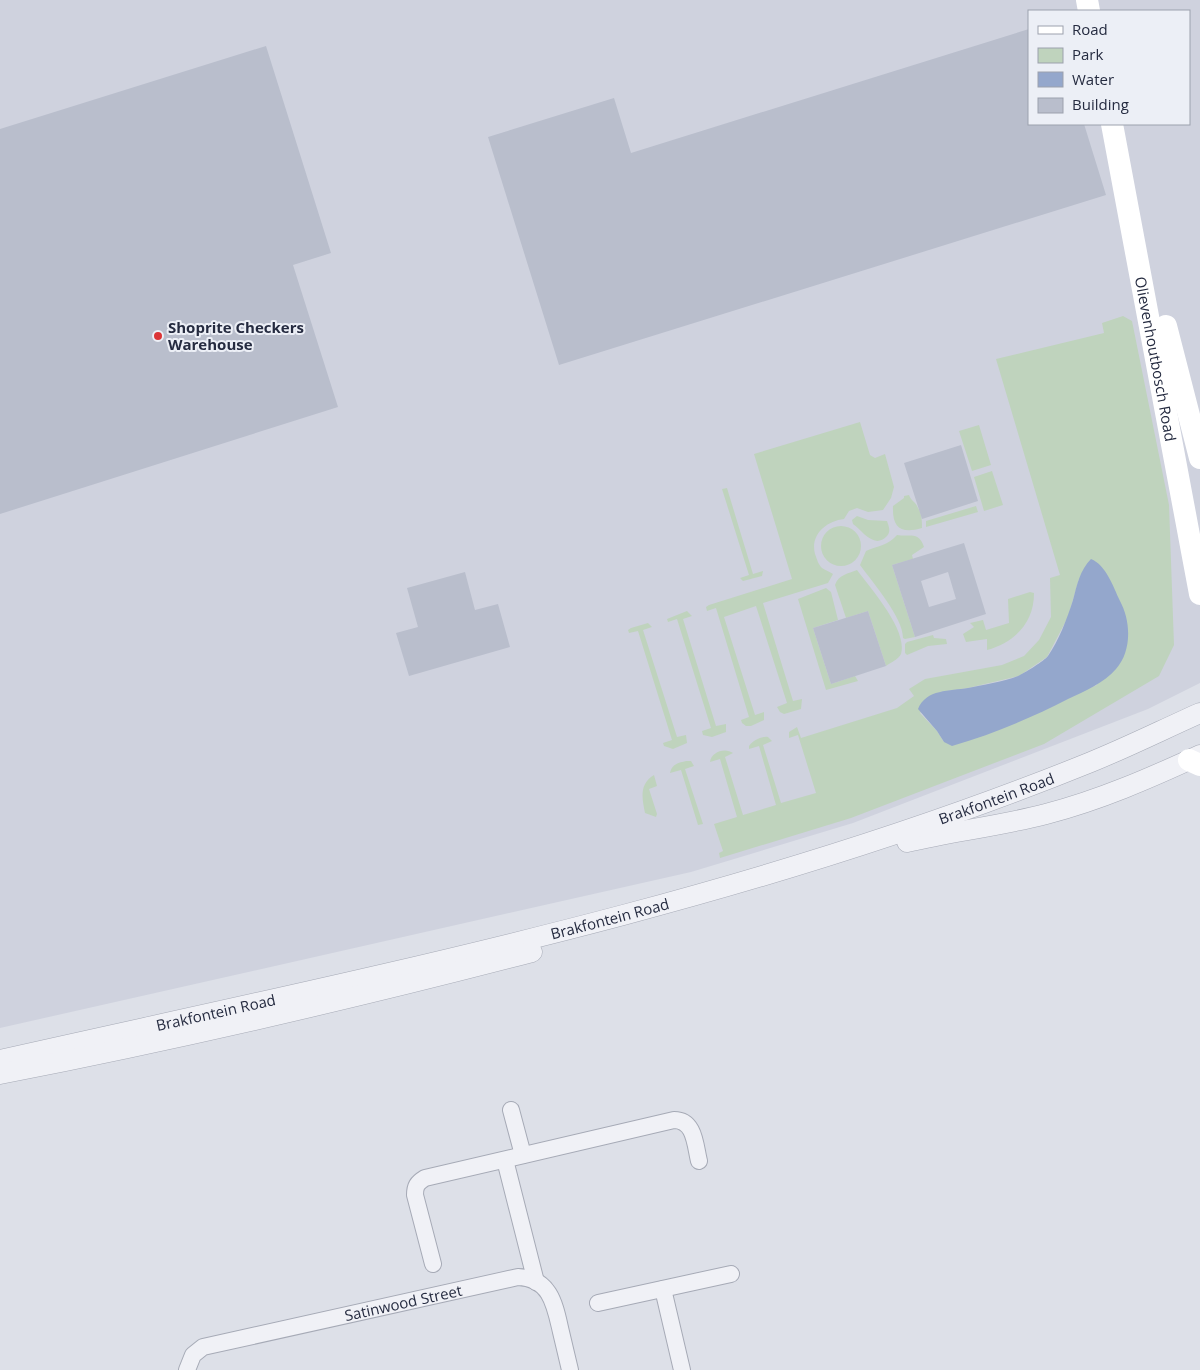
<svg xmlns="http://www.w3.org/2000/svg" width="1200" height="1370" viewBox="0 0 1200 1370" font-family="'Open Sans',sans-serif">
	<rect width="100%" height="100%" fill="#dde0e8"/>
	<path fill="#cfd2de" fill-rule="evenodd" d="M0,0H1200V683L1148,709L853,823L691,872L0,1028ZM1029,11H1189V124H1029Z"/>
	<path fill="#bfd3bd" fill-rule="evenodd" d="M1123,316L1132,321L1169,505L1174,645L1159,676L1044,744L851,818L720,858L719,853L723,851L714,824L737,817L720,759L710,762C711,752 725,747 733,753L725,757L743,815L776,805L759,746L749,749V746C753,740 762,736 768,737L772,741L763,745L781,803L816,793L798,735L789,738V732L797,727L801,738L897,708L914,696L909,689L925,679L1002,665L1024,656L1039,640L1051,617L1050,578L1060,575L996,359L1104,333L1102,323ZM1079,579L1097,685L944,742L937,731L920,713L940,692L968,688L1019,676L1047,657L1068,617Z
		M860,422L870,455L875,458L885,454L894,487L891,498L883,510L868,512L857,508L849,511L844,519C826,521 810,535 815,554C817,559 818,564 822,568C825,570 830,572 833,574L828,583L763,603L793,701L802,699L801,709L784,714L780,712L777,707L787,703L756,606L724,617L755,715L764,712V720L751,726H746L742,723L741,720L749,717L716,608L707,611L706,607L709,605L792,579L754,454Z
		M979,425L991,465L972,471L959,431Z
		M992,471L1003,505L984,511L974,477Z
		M727,488L753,574L763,571L762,576L743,581L740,578L749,575L722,489Z
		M909,495C911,501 916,502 918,508C922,514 922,522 922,528C901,534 892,528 893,506L904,498V496Z
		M976,506L978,512L926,527V521Z
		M857,516L868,520L887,521C889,527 891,531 887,536C874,550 862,530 853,524L852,520Z
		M821 546a20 20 0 1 1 40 0a20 20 0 1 1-40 0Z
		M897,535C910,537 919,531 924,547L912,555L913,559L892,565L915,637L905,639L903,638C903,617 873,583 860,565L866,551C877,546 889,545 897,535Z
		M857,570C871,589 908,630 901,654C899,659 890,663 886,666L868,611L846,618L835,585C839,574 848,574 857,570Z
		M826,588L831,592L838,620L813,628L831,684L855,676L858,681L826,690L798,599Z
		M1030,592L1034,593C1034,623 1015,642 987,650V639L966,642L963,634L974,627L970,623L983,620L986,630L1009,623L1008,599Z
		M687,611L692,616L683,619L716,726L726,724V732L712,737L703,735L702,731L711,728L677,619L668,622L667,619Z
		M648,623L652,627L643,630L677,737L686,735L687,743L673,749L664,746L663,743L672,740L638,631L629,633L628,630L631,628Z
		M933,635L934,638L946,639L947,644L928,646L907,655L905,653V644L907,642Z
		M686,761H691L694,766L685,769L703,824L698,825L681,770L670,773C672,764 678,763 686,761Z
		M654,775L657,786L649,789L657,814L656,817L645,813C642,798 639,784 654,775Z"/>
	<path fill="#94a7cc" d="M1091,559C1106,565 1113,586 1120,601C1131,621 1132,651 1116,669C1104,683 1085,691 1068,699C1031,718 993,734 952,746L944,742L937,731L918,709C926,689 950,691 968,688C981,685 1008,681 1020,675C1026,672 1044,661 1048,656C1059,640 1067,619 1073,600C1077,585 1080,570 1091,559Z"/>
	<path fill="#b9becc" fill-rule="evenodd" d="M1029,29V124H1084L1106,195L559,365L488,137L614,98L631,153Z
		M266,46L331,253L293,265L338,407L0,514V129Z
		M961,445L978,501L922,519L904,463Z
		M964,543L986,614L915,637L892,565ZM948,572L956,599L929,607L921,581Z
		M465,572L475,610L498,604L510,647L409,676L396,633L418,627L407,588Z
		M868,611L886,666L831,684L813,628Z"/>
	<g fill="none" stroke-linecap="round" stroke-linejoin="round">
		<g stroke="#a6aab6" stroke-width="18">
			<g id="minor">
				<path d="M511,1110L523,1155"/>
				<path d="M505,1160L536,1282"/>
				<path d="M433,1264L415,1195C415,1186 417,1183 425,1178L674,1120C695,1120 695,1145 699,1161"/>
				<path d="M663,1289L682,1370"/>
				<path d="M598,1303L731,1274"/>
				<path id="s1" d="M187,1370L193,1355L203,1347L518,1277C551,1278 555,1306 561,1332C564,1345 567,1357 570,1370"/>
			</g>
		</g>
		<g stroke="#a6aab6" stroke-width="21">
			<g id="tertiary">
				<path d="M907,842C953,831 1000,826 1046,814C1100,800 1150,778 1200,755"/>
				<path id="s2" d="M0,1060C369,977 739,905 1091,762C1128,747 1164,729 1200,713"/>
				<path d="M0,1074C179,1039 356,998 532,952"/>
			</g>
		</g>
		<use href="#minor" stroke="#f0f1f6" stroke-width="16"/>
		<use href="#tertiary" stroke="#f0f1f6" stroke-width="20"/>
		<g stroke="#fff" stroke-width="22">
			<path d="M1087,0L1089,11"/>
			<path id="s3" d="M1112,124L1200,594"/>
			<path d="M1166,326L1200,458"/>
			<path d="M1189,760L1200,765"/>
		</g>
	</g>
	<circle fill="#db3436" stroke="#eceff6" stroke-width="2" cx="158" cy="336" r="5"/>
	<g text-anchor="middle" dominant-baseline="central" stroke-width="4" stroke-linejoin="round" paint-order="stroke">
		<g font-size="15" font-weight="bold" fill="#252b40" stroke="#eceff6" text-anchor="start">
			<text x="168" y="327">Shoprite Checkers<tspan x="168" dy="17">Warehouse</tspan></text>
		</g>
		<g font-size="15" fill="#252b40" stroke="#eceff6">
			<text stroke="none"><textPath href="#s3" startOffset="239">Olievenhoutbosch Road</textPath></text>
			<text stroke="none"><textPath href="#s2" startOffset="1031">Brakfontein Road</textPath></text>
			<text stroke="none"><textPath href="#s2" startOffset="626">Brakfontein Road</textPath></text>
			<text stroke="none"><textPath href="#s2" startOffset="221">Brakfontein Road</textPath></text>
			<text stroke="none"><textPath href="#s1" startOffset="234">Satinwood Street</textPath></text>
		</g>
	</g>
	<rect x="1028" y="10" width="162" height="115" fill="#eceff6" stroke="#9ca1ad"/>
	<rect x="1038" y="26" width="25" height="8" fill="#ffffff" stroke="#9ca1ad"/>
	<text x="1072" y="35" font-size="15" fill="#252b40">Road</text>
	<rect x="1038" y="48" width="25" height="15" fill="#bfd3bd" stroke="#9ca1ad"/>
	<text x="1072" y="60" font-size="15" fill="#252b40">Park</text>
	<rect x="1038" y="72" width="25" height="15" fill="#94a7cc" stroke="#9ca1ad"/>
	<text x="1072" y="85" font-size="15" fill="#252b40">Water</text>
	<rect x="1038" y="98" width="25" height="15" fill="#b9becc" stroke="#9ca1ad"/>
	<text x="1072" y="110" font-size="15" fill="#252b40">Building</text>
</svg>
